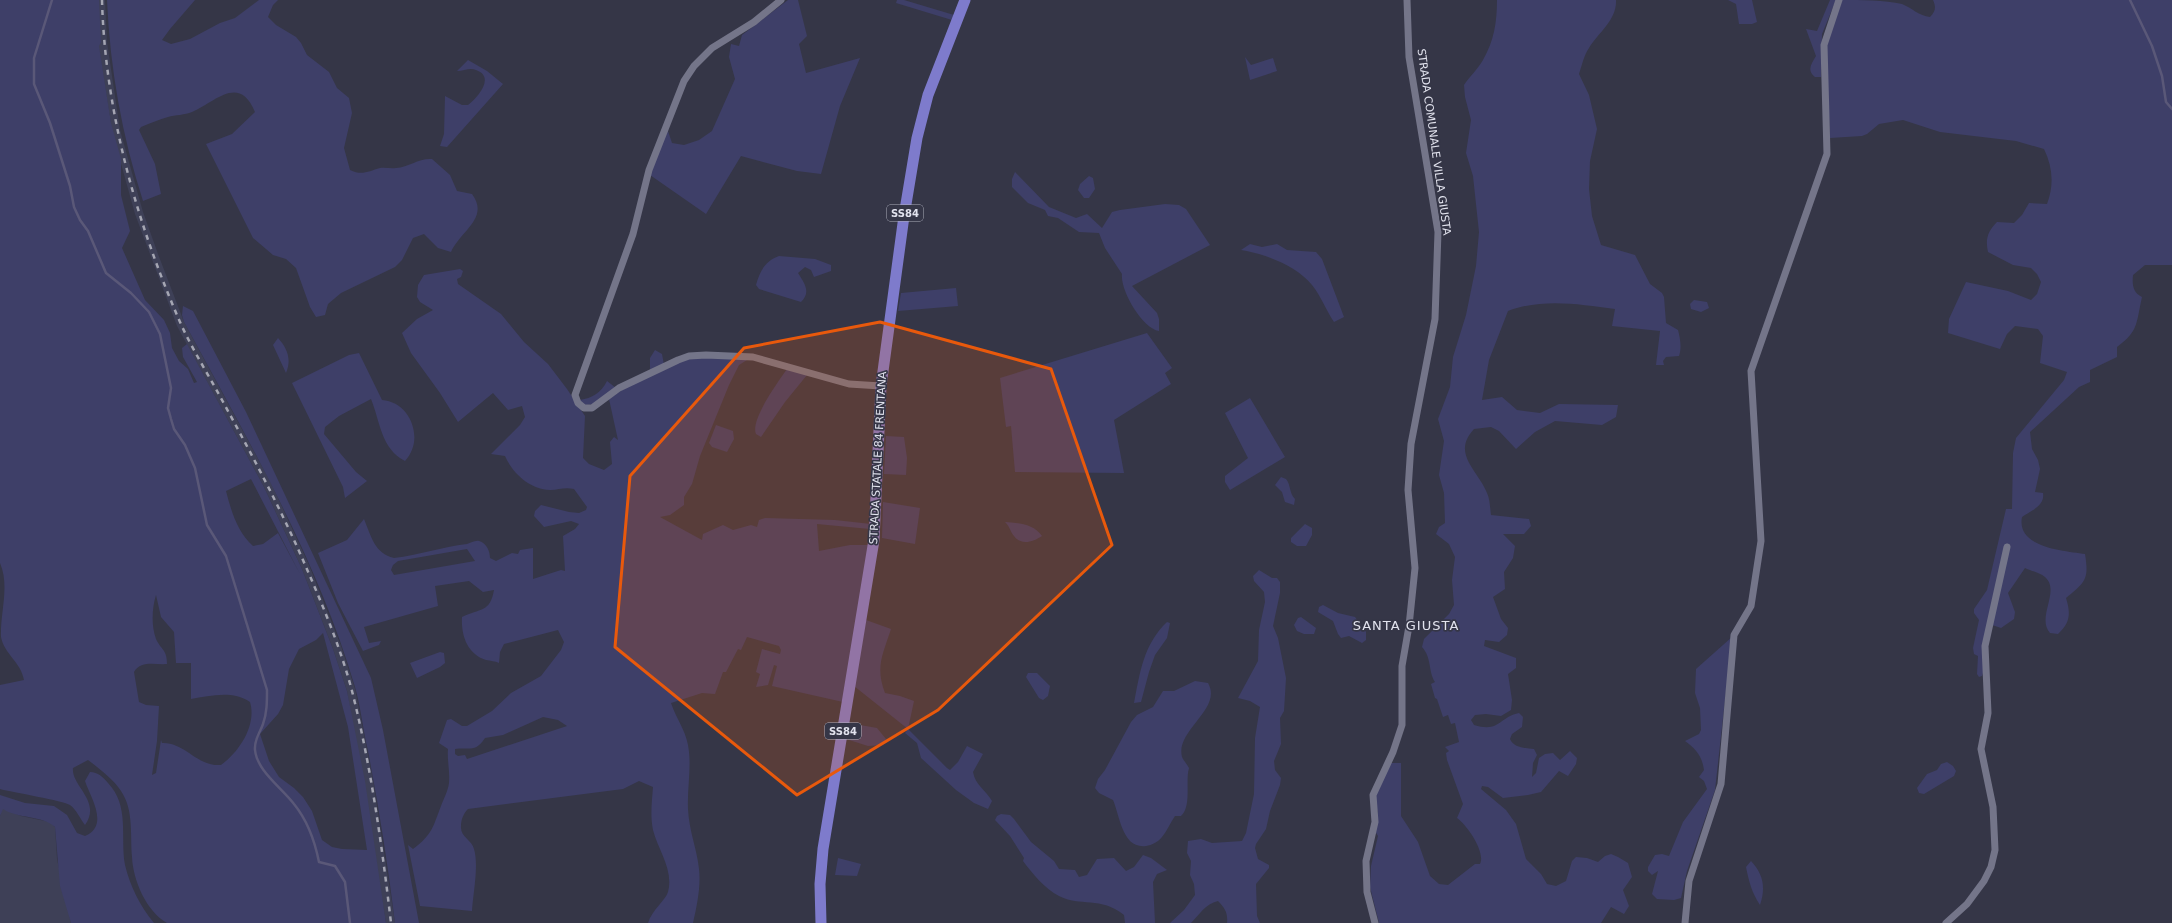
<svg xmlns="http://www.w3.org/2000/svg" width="2172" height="923" viewBox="0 0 2172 923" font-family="'DejaVu Sans',sans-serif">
	<rect width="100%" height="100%" fill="#353647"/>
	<path fill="#3e4057" d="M97,0H105L107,42L120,130L143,212L158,254L184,322L271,483L309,565L341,646L355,689L373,780L395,923H386L347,691L333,649L302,569L264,487L177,326L135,214L112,131L98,43Z
		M2,808L21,816L50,822L55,827L57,859L71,923H0V816Z"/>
	<path fill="#3e3f68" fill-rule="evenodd" d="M0,0H99L101,42L99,46L111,123L121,159V195L130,231L122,248L145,300L164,320L170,333L172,348L179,361L188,369L194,383L197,382L183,357L182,348L187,344L264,487L302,569L333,649L347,691L365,781L386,923H167C146,911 133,880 132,857C130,835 134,810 121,791C114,780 102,771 92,763L88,760L73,768C71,786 102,801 85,825C80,819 77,810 70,805C64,801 12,792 0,789V685L24,680C21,662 4,654 1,637C0,612 10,586 0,563ZM251,479L300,574L278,533L263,544L253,546C237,532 231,510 226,491ZM156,595L161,617L174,632L176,663H191V699C210,696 232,690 250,702C257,725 239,752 221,765C197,767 185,742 162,743L161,740L156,773L152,775L157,741L159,706L146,705L139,702L134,672C141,660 155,665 167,664C167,649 161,650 156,639C151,625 152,608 156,595ZM323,633L348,727L367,850L342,849L332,847L322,840L312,811L303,797L294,788L279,777L269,761L260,734L278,714L283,705L289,669L299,649L316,640Z
		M107,0H195L170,29L162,40L171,44L190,39L220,23L235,18L259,0H278L273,5L268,17L276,25L296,37L301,43L307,55L329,72L337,88L349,98L352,113L344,148L350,170C362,176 369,171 380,168C385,167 391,169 396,168C409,167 419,158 432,159L450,175L457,191L472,194C490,218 460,231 451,252L438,248L424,234L413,238L402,260L395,267L341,293L328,304L325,315L316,317L310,307L296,268L286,259L273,255L253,238L206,144L232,134L255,112C239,73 214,103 192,112C185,115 175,115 168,117C158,120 150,123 141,127L139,130L155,164L161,194L143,201C122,136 110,69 107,0Z
		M788,0H798L807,36L799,44L806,73L860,58L840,106L821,174L797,171L741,156L706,214L650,175L667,128L672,143L684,145L699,140L712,131L735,79L729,57L731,44L739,46L742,35Z
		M897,0H904L954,15L952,20L896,3Z
		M1497,0H1616C1617,20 1599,32 1589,48C1584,55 1582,65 1579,74L1589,95L1597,129L1590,161L1589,189L1592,216L1601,245L1635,255L1650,284L1662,293L1664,297L1666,323L1678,330C1680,338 1682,347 1679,356L1666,357L1663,361L1664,365H1656L1660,331L1612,326L1615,309C1579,304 1542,298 1508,311L1489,360L1482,400L1502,397L1517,410L1540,413L1559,404L1618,405L1616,417L1602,425L1555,421L1535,432L1516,449L1499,431L1491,427L1474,429C1451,454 1478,470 1487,493C1490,499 1490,508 1491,515L1529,519L1531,526L1524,534H1503L1515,546L1513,558L1504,572L1505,589L1493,597L1501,619L1508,628L1507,635L1499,642L1485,640L1484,646L1516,658V668L1508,674L1512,700L1511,710L1501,716L1486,714L1475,715L1471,720L1474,725C1500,733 1499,717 1519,713L1523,717L1522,727L1512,734L1510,739C1514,748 1525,748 1534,749L1537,755L1533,763L1532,777L1536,773L1539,758L1545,754L1553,753L1560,760L1570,751L1577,758L1576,764L1568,776L1559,771L1541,792L1528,795L1503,798L1488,787L1482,786L1481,789L1506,810L1516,824L1526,859L1541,874L1547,884L1556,886L1566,881L1572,861L1576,857L1587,858L1598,862L1605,856L1611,854L1618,857L1628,863L1632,877L1623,890L1629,906L1624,914L1611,907L1601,923H1379L1370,887L1371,866L1378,836L1375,831L1378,812L1375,805L1376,793L1384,763H1401V816L1418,842L1430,876L1439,884L1448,885L1475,864H1480C1486,852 1467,825 1457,818L1463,804L1447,760L1446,753L1449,751L1445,747L1459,742L1455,723L1451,724L1448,715L1443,717L1437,699L1435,698L1431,684L1435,682C1428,671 1432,658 1422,647L1424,639L1449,614L1454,605L1452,580L1455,557L1449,544L1436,534L1439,527L1445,523L1444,493L1439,475L1444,441L1438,419L1450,387L1453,357L1466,315L1476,266L1479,232L1473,176L1466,153L1471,120L1465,97L1464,85C1469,77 1478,69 1483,60C1494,41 1497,22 1497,0Z
		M1717,0H1752L1757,22L1752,24H1739L1736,4L1728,0Z
		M1830,0H1836L1822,34L1821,77H1815C1806,70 1812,63 1816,56L1806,29L1817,31Z
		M1842,0C1860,0 1885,0 1902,4C1912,8 1919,16 1930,17C1936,11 1936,7 1933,0H2172V265H2145L2133,275C2132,285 2133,293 2142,297C2136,323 2139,331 2117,347V357L2090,370V382L2079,387L2030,432L2032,449L2038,460L2040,469L2035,492L2043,493C2045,506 2032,510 2022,517C2016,548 2065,551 2085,554C2089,579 2086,582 2066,598C2071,614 2070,623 2058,634L2050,633C2036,617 2061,591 2045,577C2040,573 2031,571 2025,568L2008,593L2015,612L2014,619L2001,628L1989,624L1984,670L1982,676L1979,677L1977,674L1978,656L1974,654L1973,648L1979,620L1974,613V609L1987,590L2006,509H2012L2013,453L2016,438L2064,380L2067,372L2040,363L2043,336L2038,329L2015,326L2007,334L2000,349L1948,333L1949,319L1966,282L2008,291L2031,300L2037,294L2041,282L2037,274L2031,268L2013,265L1988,252C1985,239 1988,231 1997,222L2014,223L2022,215L2029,203L2047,204C2054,186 2053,167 2044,149L2016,141L1940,132L1903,120L1879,124L1867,134L1862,136L1830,138L1826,46Z
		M1245,57L1251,65L1273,58L1277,71L1250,80Z
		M468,60L487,71L503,84L447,147L440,146L444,134L445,96L462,105H468C477,98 496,77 476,70C470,67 464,71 457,71Z
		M1015,172L1049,207L1076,218L1087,214L1102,228L1112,212L1120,210L1165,204L1179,205L1186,209L1210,245L1132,286L1157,313L1159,319V331C1142,328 1120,290 1122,274L1105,248L1099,233L1079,232L1058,218L1048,216L1045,210L1028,203L1012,187V179Z
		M1089,176L1093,178L1095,189L1089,198H1084L1078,190L1080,184Z
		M1250,244L1262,247L1277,244L1287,250L1316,252L1322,259L1344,317L1334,322C1326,310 1321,296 1312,285C1296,265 1265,254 1241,250Z
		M779,256L815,259L831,265V271L814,277L811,270L805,267L798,273C805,284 811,292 801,302L759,289L756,285C760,271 765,261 779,256Z
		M460,269L463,271L461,277L457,279L458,284L501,314L524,342L548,364L567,389L585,416L583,458L589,464L604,470L612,464L610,442L614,437L618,440L609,399C628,385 671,360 694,358C711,356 730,359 747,360L739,365L729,385L700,456L692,484L684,497V505L670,515L660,517L702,540L703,534L723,525L733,530L751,525L757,527L759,520L765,518L835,520L871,524L870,529L817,524L819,551L850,545H869L843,702L772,686L777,666L774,665L768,685L756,687L760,674L756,672L762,649L780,654L781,650L779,646L747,637L741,650L738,649L726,672H723L715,694L702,693L671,703C676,718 685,729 688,745C692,766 687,788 688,809C689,831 697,849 699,869C701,886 697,906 693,923H648C652,910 665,901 668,892C674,870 658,850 653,830C650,815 652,801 653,787L639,781L623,789L468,809C464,813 461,819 461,826C460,837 472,840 474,849C479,866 473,894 472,911L420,906L408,845L413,849C432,835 433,827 441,806C444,798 448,791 449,783C450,771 447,760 448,749L439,743L447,720L451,719L462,726H467L492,711L511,693L541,676L561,650L564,642L558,630L504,644L500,652L499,663C495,661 491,661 486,660C467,654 461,635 462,617C480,608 490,613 494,590L483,592L469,581L435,586L438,606L364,627L369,643L381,641L379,645L363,651L338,603L318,553L347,540L364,519C371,536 375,554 394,558C419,555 442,547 467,544C471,543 475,540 479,541C487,543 490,552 490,558L496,561L512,553L518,554L520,550L533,548V579L561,570L565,571L563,536L575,529L579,524L571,521L544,527L534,516L535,511L541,505L569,512L579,513L586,510L587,507L574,489C564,487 559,490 550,490C530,489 513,474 505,456L491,454L520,425L525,417L522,406L508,410L493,393L458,422L440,393L411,353L402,333L417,319L433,310L420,302L417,297L418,285L424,275ZM467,549L475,561L394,575L391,570L393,565L398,561ZM543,717L558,720L567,726L467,759L465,755L458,756L455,754V749C470,747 475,753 485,738L503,735Z
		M956,288L958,306L898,311L901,293Z
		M1694,300L1707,302L1709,308L1701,312L1691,309L1690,304Z
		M183,306L193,311L246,412L371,678L383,730L419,923H395C388,865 379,808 368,751C363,730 361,708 355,687C317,558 248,440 184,322L182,315Z
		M1147,333L1172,368L1165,373L1171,384L1114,420L1124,473L1015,472L1011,426L1006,427L1000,378Z
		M278,338C287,348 292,359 286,373L273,345Z
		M655,350L662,354L664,365L650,373V358Z
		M359,353L382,400C411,402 425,440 405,461C381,449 380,421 371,399L339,416L325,427L324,434L356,472L367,481L345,498L343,487L292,383L349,355Z
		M787,369L807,375L785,402L761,437L756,434C750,420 778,382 787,369Z
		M607,381L616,388L596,404L584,405L580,400C592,398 601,393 607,381Z
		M1250,398L1285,457L1230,490L1225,482V476L1248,458L1225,413Z
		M716,425L733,431L734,439L727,452L712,447L709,443Z
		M886,436L904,437L907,458L906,475L884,474Z
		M1281,477L1286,479C1291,485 1289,493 1295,499L1294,505L1285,502L1282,492L1275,485Z
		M883,502L920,508L915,544L882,538Z
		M1005,522C1019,523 1034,524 1042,536C1033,542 1021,546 1014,536C1010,531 1010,527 1005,522Z
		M1305,524L1312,528V535L1306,546H1297L1291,542V538Z
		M1259,570L1272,578H1277L1280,582V593L1273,626L1278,638L1286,678L1284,711L1280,718L1281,744L1274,761L1275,770L1281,778L1280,785L1270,811L1266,829L1256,844L1255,848L1258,859L1269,865V868L1256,884L1257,916L1260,923H1227C1228,913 1225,908 1218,901C1205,904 1200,914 1191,923H1170L1184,910L1195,895L1194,884L1190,875L1191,861L1187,853L1188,841L1201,839L1212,843L1242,841L1246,833L1254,794L1255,738L1260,707L1250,701L1238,698L1258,661L1259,630L1265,602L1264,592L1254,581L1253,576Z
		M1323,605L1338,613L1355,617L1366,632V640L1362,643L1349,636L1341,638L1338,634L1333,621L1318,612L1319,607Z
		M1301,617L1316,628L1314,634H1304L1297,631L1294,625L1298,618Z
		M866,620L891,629C883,654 875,667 885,693L900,696L914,701L908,729L947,768L950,770L958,762L967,746L983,754L973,772C975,785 986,790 992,801L988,809L974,803L956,790L921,758L917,743L905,733L908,729L854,686Z
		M1167,622L1170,623L1167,638L1155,655L1149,672L1141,702L1134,703C1140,673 1143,645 1167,622Z
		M1732,637L1715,790L1687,871L1681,898L1674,900L1657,899L1652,894L1658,871L1652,875L1648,871V867L1655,855L1662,854L1669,856L1683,822L1707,789L1704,781L1699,777L1704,770C1702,756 1696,749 1685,741L1699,734L1701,730L1700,708L1695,693L1696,669Z
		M440,652L444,653L445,663L440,667L417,678L410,663Z
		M1028,673H1037L1050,686L1048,696L1043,700L1039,698L1026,677Z
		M1195,681L1208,683C1223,709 1175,730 1182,757C1183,760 1187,764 1189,768C1185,781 1192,806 1181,816H1175C1170,823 1167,831 1162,837C1158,842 1152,845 1146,846C1122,849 1120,816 1113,800L1099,793L1095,788L1098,779L1105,770L1131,722L1137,715L1153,707L1163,691H1174Z
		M849,723L877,728L886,739L883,745L868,746L846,739Z
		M1947,762L1953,766L1956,771L1954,776L1924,794L1919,793L1917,788L1927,774L1937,770L1941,764Z
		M90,772C98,772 103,777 108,783C130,806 120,837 125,865C130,886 140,906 154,923H71L60,886L55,827C42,815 18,819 3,809L0,816V795L25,803L54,806L67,815L77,833L85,836C110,825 90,797 85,781Z
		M1001,814L1010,815L1014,819L1031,842L1054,861L1059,869L1075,870L1079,877L1087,875L1097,859L1114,858L1126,871L1134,867L1143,855L1151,858L1167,870L1157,874L1153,882L1155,923H1125L1124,915C1101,896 1080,907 1059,896C1045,889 1032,873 1023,861L1024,858L1010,836L995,820L997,816Z
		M838,858L861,864L857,876L835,875Z
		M1751,861C1763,874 1766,887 1760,905C1752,893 1749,882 1746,867Z"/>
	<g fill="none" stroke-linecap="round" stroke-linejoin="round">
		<path stroke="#5a5878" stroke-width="2.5" d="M52,0L34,58V84L50,123L70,186L74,207L80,220L88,231L106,273L131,293L149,312L160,334L171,388L168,408L171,419L174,429L185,445L195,468L207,525L226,556L267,690C267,702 267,713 263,724C260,733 254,739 255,750C257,771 282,788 294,804C307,820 315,842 319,862L335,866L345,882L350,923
			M2130,0L2152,46L2162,76L2166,102L2172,109"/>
		<path stroke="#747589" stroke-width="7" d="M781,0L754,22L712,48L694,66L684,81L649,170L633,234L575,395L578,403L584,408H592L619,388L678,360L689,356L706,355L753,357L849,384L881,386
			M1375,923L1367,892L1366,861L1375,822L1373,795L1393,752L1402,725V666L1409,626L1415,568L1408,490L1411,444L1435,319L1438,232L1409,57L1407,0
			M1685,923L1689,881L1721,784L1734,635L1751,606L1761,541L1751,371L1827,154L1824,45L1839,0
			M1946,923L1967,904L1984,881L1991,867L1995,850L1993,807L1981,749L1988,713L1985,646L2007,547"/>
		<path stroke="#7e7bcc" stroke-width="11" d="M821,923L820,884L823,849L874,540L881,386L904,216L917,138L928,95L965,0"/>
		<path stroke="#a5a6b3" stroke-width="2.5" stroke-dasharray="5 5" stroke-linecap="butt" d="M102,0C105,111 136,221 180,322C192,349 208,374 222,400C252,455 281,509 306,567C323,606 341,649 352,691C371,766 382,846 391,923"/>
	</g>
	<path fill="#e8590c" fill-opacity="0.2" stroke="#e8590c" stroke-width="3" stroke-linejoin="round" d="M880,322L1051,369L1112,545L938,710L797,795L615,647L630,476L744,348Z"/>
	<g text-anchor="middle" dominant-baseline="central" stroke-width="3.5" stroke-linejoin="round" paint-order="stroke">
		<g fill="#353647" stroke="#aeafbc" stroke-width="1">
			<rect x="887" y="205" width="36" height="16" rx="3"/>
			<rect x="825" y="723" width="36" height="16" rx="3"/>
		</g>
		<g font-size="10" font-weight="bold" fill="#e2e3ee">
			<text x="905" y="213">SS84</text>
			<text x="843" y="731">SS84</text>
		</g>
		<g font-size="11" fill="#e2e3ee" stroke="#353647">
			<text transform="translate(1434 142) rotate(82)">STRADA COMUNALE VILLA GIUSTA</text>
			<text transform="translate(878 458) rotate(-87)">STRADA STATALE 84 FRENTANA</text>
		</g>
		<g font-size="13" letter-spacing="1" fill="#e2e3ee" stroke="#353647">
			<text x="1406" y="625">SANTA GIUSTA</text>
		</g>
	</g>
</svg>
